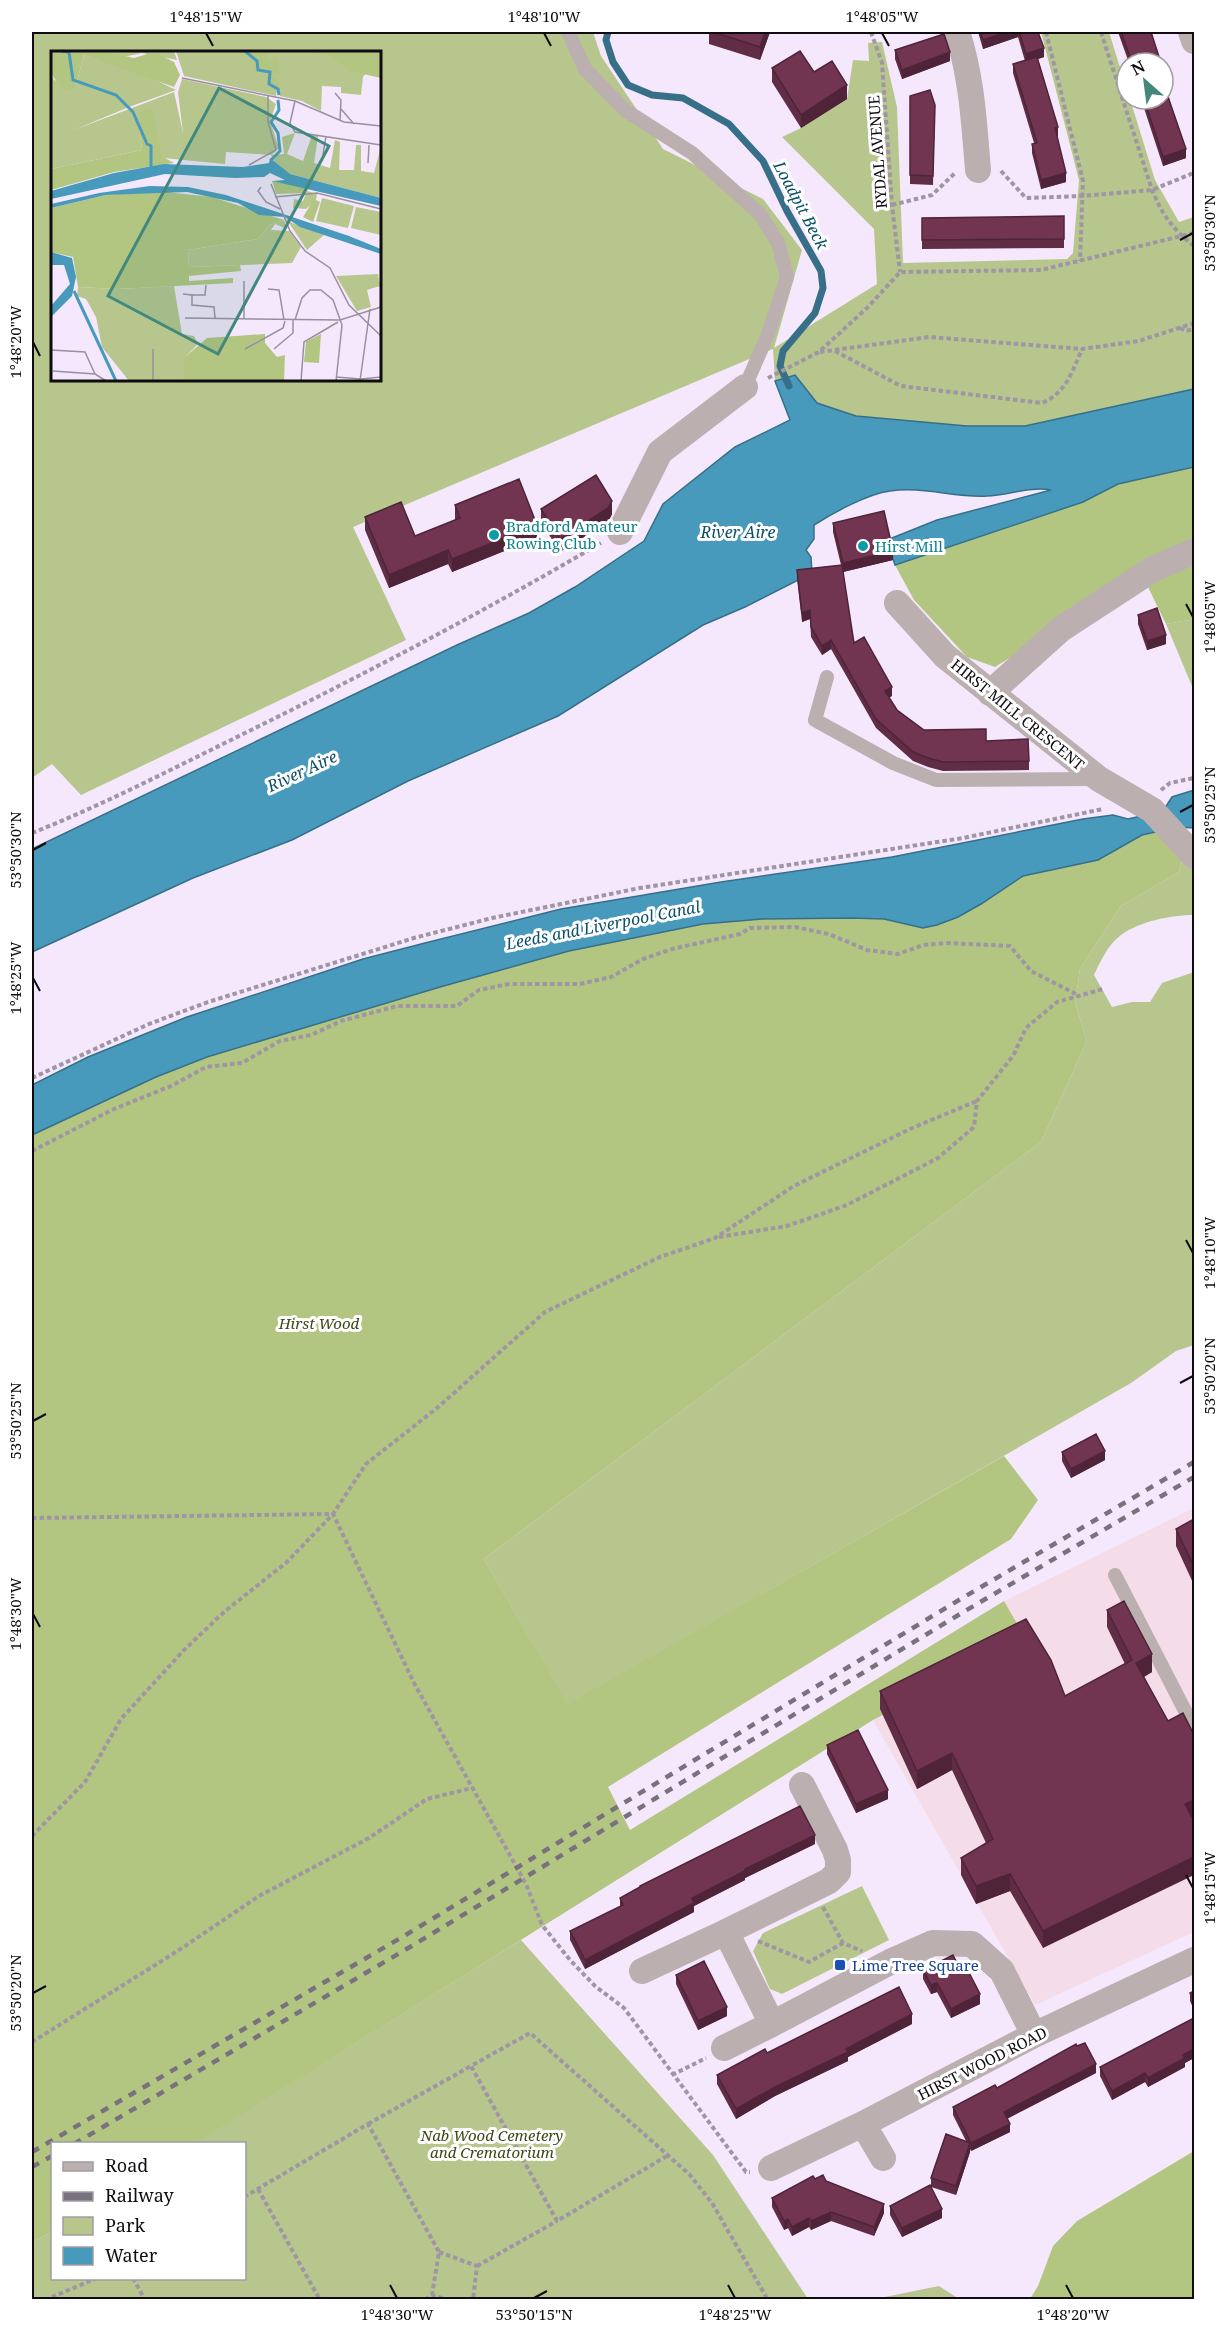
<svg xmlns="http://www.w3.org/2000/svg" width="1226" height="2331" viewBox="0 0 1226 2331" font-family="'Noto Serif',serif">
	<rect width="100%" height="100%" fill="#f5e8fd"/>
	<path fill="#f4dce8" d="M1194,1508V1932L1035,2005L873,1720L1027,1641L1004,1601Z"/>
	<path fill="#b6c68c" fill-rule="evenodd" d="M32,32H593L601,56L663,149L763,199L802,250L774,348L877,284L874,229L782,137L801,128L847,99L853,60L869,61L868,43L882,42L897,107L903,263L1067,259L1073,253L1079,180L1041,32H1109L1127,90V99H1130L1155,180L1179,222L1194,217V389L1025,426H967L856,416L817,403L795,375L775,381L773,349L353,527L406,640L81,795L52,764L32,778ZM52,52H380V380H52Z
		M1194,619V691L1166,624Z
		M1184,854L1194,864V915C1172,915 1140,921 1121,935C1108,945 1101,960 1094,975L1112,1007L1132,1002H1150L1162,983L1194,972V1345L1176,1351L1131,1383L568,1705L484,1559L1041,1142L1087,1041L1075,1003L1080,969L1121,906L1179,872Z
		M862,1886L889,1940L782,1994L770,1989L753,1951L763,1933Z
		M521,1940L713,2155L808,2299H32V2242L52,2232V2278H244V2144L195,2143Z
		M939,2286L959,2299H875Z"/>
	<path fill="#b3c681" d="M1194,467V537L1147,560L1024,649L995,667L967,657L914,600L895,565L1083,502L1118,484Z
		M1194,560V619L1166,624L1147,585Z
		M1159,831L1184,854L1179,872L1121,906L1080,969L1075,1003L1087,1041L1041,1142L484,1559L568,1704L1004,1456L1038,1500L1011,1539L608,1787L630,1830L1004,1601L1027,1641L873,1720L196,2143L52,2144V2232L32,2242V1135L156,1077L207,1057L440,987L569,951L703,924L762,919L851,918L884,919L923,928L937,925L958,917L1023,876L1098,860L1142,835Z
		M1194,2151V2299H1030L1038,2286L1053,2246L1077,2221Z"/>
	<path fill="#489abc" stroke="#376f89" stroke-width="1.5" d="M795,375L817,403L856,416L967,426H1025L1194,389V467L1118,484L1083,502L895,565L887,540L937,520L1051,490C1031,486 1009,495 987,496C955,498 922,486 890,491C867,494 833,513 814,525V539L806,550L811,557L812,573L745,607L703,625L558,716L408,781L292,840L193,878L32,952V849L457,645L529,613L575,587L644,541L663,504L735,447L790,420L775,381Z
		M1194,790V828L1177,827L1142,835L1098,860L1023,876L981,904L958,917L937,925L923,928L884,919L851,918L762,919L703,924L569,951L440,987L207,1057L156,1077L32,1135V1085L88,1057L187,1017L363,959L425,943L561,909L721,882L892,857L1083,819L1113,815L1128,819L1163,811L1172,797Z"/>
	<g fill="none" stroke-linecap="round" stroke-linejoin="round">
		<path stroke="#376f89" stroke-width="7" d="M608,32L606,40L613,62L628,85L652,95L683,98L729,124L763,161L787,211L821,271L823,288L815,313L783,351L780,366L789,386"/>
		<path stroke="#9f95a5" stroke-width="4" stroke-dasharray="4.5 3" stroke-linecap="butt" d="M871,32L882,63L892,205L900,272
			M1046,32L1083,181L1080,261
			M1101,32L1152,190C1163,216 1172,228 1194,246
			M1001,171L1026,198L1082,196L1152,190L1191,174L1194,170
			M892,205L932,195L956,172
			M1180,328L1186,331L1194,329
			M835,351L901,386L1042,403C1066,393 1072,372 1082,349
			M820,352L929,337L1082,349L1139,341L1194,323
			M768,378L819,352L868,307L900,272L1041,270L1194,233
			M1161,790L1170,783L1194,778
			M32,833C103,805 172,769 241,735C363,675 483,612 601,543
			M32,1078L149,1024L208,1002L414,938L492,918L640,888L963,838L1103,809
			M32,1151L114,1109L171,1086L206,1067L242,1063L280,1041L311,1035L341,1021L397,1006H457L479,990L509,984H580L611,977L643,959L672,949L740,934L750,928L795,927L829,934L867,950L898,954L923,945L946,943L1010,946L1031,971L1078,995
			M719,1237L787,1226L847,1205L938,1158L974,1127L977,1101L1013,1056L1026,1028L1057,1002L1103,989
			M32,1518L333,1514L366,1464L437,1408L545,1312L660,1257L715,1238L794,1186L912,1128L977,1101
			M32,1836L85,1782L121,1719L184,1650L224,1612L287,1562L333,1514L414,1683L526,1884L542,1925L570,1960L595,1986L624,2008L746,2172H750
			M823,1907L843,1943L862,1951
			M758,1941L809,1962L843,1943
			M32,2042L176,1952L259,1896L369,1838L427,1799L472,1788
			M672,2075L706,2058
			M368,2124L471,2066
			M667,2156L557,2221L471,2066L530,2033L689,2174L712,2203L768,2300
			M258,2189L320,2300
			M244,2197L368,2124L439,2252L432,2295
			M439,2252L477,2266L473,2300
			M477,2266L557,2221
			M133,2278L145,2300
			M45,2300L97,2278
			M425,2300L432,2295L449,2300"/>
		<path stroke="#bbafaf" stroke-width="14" d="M568,32L585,69L625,110L692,153L760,214L778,243L787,277L768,334L745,387
			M827,677L815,720L893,763L936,780L1097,779
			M1115,1575L1194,1728"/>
		<path stroke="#bbafaf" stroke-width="26" d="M957,32C972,77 974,123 978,170
			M1191,32L1194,41
			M620,532L660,452L745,387
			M897,603L945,656L1099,779L1152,810L1194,856
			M990,693L1061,629L1153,569L1194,551
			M726,1932L829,1881L838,1872V1860L835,1850L802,1785
			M642,1971L726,1932L772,2024L890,1962L933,1943L972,1944L1002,1971L1034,2035
			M724,2048L772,2024
			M863,2124L883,2158
			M771,2168L863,2124L1034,2035L1194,1960"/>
		<path stroke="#79717e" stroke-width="4.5" stroke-dasharray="8 8" stroke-linecap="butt" d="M74,2144L410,1947L965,1611L1194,1477
			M32,2152L404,1936L959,1600L1194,1462
			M32,2167L52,2156"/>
	</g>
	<path fill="#612d46" d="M709,32H770L760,60L709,44Z
		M978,32H1038L1044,57L1038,59L1058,136H1057L1066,182L1041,189L1032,153V144L1034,143L1013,73V64L1025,61L1018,37L983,49Z
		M1118,32H1151L1161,63H1129Z
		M895,50L950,61L902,79L895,59Z
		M772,68L814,72L847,99L801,128L772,82Z
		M910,96L935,105L933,185L910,184Z
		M1169,98L1186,158L1163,166L1141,99Z
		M1064,216V248L922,249V218Z
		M455,505L537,538L452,572L448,564L389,588L365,530V517L415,536L455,520Z
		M541,509L612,514L608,522L560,552L541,522Z
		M833,523L893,560L843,572L854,643L892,696L889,697L897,710L924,730L986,741L1029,761V770L943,771L928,767L913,761L876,728L831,649L822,655L811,637L810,619L802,622L797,579V570L841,565L833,532Z
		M1138,615L1166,644L1147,650L1138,624Z
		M1062,1452L1105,1460L1071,1478L1062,1461Z
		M1194,1519V1585L1176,1546V1529Z
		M1107,1610L1152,1672L1144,1677L1168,1721L1194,1735V1817L1043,1948L1010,1891L976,1904L961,1875V1858L986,1843L952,1770L917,1789L880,1709V1691L1065,1696L1125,1664L1107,1627Z
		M827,1745L888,1799L856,1813L827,1754Z
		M815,1844L745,1878V1880L694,1906V1912L585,1969L570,1940V1931L620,1907V1898L640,1888V1886Z
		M959,1967L980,2004L951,2018L937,1992L931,1994L923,1979V1970Z
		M676,1975L727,2016L698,2030L676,1984Z
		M1194,1991V2010L1190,2001V1993Z
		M1194,2018V2058L1185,2063V2067L1148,2087L1145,2082L1112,2100L1100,2076V2067Z
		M912,2024L848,2057V2061L775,2096L736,2119L717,2084V2075L767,2053Z
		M1096,2073L1007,2119L1010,2132L971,2151L970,2149V2152L956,2195L931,2187V2178L966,2141L953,2115V2107L997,2088Z
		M815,2179L826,2181L884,2213L874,2236L831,2221L811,2230L809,2227L792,2236L788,2228L784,2230L772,2207V2198Z
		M890,2206L942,2218L902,2237L890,2215Z"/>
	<path fill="#4f2439" d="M765,32H770L760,60V47Z
		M1007,32H1018V37L983,49V40Z
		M1044,48V57L1026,63V54Z
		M950,52V61L902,79V70Z
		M847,85V99L801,128V115Z
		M1058,127V136L1055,137V128Z
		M1186,149V158L1163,166V157Z
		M1066,173V182L1041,189V180Z
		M612,501V514L608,522L560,552V539Z
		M537,525V538L452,572V559Z
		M448,550V564L389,588V575Z
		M893,551V560L843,572V563Z
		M810,610V619L802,622V613Z
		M1166,635V644L1147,650V641Z
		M831,640V649L822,655V646Z
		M892,687V696L885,700V691Z
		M1105,1451V1460L1071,1478V1469Z
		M1152,1654V1672L1136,1681V1663Z
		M952,1753V1770L917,1789V1771Z
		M888,1790V1799L856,1813V1804Z
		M1194,1800V1817L1185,1822V1804Z
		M815,1835V1844L745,1878V1880L694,1906V1912L585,1969V1960L745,1869Z
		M1194,1857V1875L1043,1948V1931Z
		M1010,1874V1891L976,1904V1886Z
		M937,1983V1992L931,1994V1985Z
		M980,1994V2004L951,2018V2009Z
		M727,2007V2016L698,2030V2021Z
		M912,2014V2024L848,2057V2061L775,2096L736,2119V2109L846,2049Z
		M1194,2049V2058L1185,2063V2067L1148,2087V2078L1183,2055Z
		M1096,2064V2073L1004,2120V2112Z
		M1145,2073V2082L1112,2100V2091Z
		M1010,2124V2132L971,2151V2143Z
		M970,2143V2152L956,2195V2186Z
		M884,2204V2213L874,2236V2227Z
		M942,2209V2218L902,2237V2228Z
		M831,2212V2221L811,2230V2221Z
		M809,2218V2227L792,2236V2227Z
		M788,2219V2228L784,2230V2221Z"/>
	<path fill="#713451" stroke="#4f2439" stroke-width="1.5" d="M713,32H765L760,47Z
		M980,32H1007L983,40Z
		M1019,32H1038L1044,48L1026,54Z
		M1121,32H1151L1161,63H1132Z
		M944,34L950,52L902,70L895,50Z
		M800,51L814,72L832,61L847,85L801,115L772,68Z
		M1037,57L1058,127L1055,128L1066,173L1041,180L1032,144L1037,143L1013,64Z
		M1163,70L1169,90L1166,91L1186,149L1163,157L1144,99H1163Z
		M930,90L935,105L933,176L910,175V96Z
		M1064,216V239L922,240V218Z
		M596,475L612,501L608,508L560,539L541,509Z
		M519,479L537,525L452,559L448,550L389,575L365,517L401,502L415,536L460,518L455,505Z
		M884,511L893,551L843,563L833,523Z
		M842,565L854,643L864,637L892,687L885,691L897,710L924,730L986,729V741L1028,739L1029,761L943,762L928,758L913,752L876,719L831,640L822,646L811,627L810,610L802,613L797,570Z
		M1157,608L1166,635L1147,641L1138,615Z
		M1096,1434L1105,1451L1071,1469L1062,1452Z
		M1194,1519V1567L1176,1529Z
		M1124,1601L1152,1654L1136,1663L1168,1721L1183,1713L1194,1735V1800L1185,1804L1194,1821V1857L1043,1931L1010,1874L976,1886L961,1858L993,1839L952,1753L917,1771L880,1691L1026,1619L1051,1660L1065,1696L1132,1660L1107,1610Z
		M858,1730L888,1790L856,1804L827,1745Z
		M800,1806L815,1835L745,1869V1871L692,1898L694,1903L585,1960L570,1931L623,1905L620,1898L640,1887V1886Z
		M953,1955L959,1967L965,1965L980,1994L951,2009L937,1983L931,1985L923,1970Z
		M704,1961L727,2007L698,2021L676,1975Z
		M899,1987L912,2014L846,2049L848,2052L775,2087L736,2109L717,2075L765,2049L767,2053Z
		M1194,1991V2001L1190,1993Z
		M1194,2018V2049L1183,2055L1185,2058L1148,2078L1145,2073L1112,2091L1100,2067Z
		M1085,2043L1096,2064L1004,2112L1010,2124L971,2143L953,2107L995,2085L997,2088L1076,2044L1077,2046Z
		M946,2134L970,2143L956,2186L931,2178Z
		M823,2175L826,2181L884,2204L874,2227L831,2212L811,2221L809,2218L792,2227L788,2219L784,2221L772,2198L813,2176L815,2179Z
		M930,2185L942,2209L902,2228L890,2206Z"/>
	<path fill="none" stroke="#0f0b11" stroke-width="2" d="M206,33L213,46M544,33L551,46M882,33L889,46M1180,240L1193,233M33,342L40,356M1186,604L1193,617M1180,812L1193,805M33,850L46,843M33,978L40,991M1186,1240L1193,1253M1180,1383L1193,1376M33,1421L46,1414M33,1614L40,1627M1186,1875L1193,1888M33,1993L46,1986M390,2285L397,2298M728,2285L735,2298M1066,2285L1073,2298M534,2298L547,2291"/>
	<g fill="#0f9aa8" stroke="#fff" stroke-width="2">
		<circle cx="494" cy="535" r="6"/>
		<circle cx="863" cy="546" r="6"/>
	</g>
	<rect fill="#1a4fb4" stroke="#fff" stroke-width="2" x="834" y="1959" width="12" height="12" rx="3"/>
	<g text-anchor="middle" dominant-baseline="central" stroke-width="6" stroke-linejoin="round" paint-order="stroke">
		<g font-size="15" fill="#0f0b11" stroke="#fff">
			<text transform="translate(877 152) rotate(-94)">RYDAL AVENUE</text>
			<text transform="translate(1018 714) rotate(39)">HIRST MILL CRESCENT</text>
			<text transform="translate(982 2063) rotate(-27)">HIRST WOOD ROAD</text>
		</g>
		<g font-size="15" fill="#0d838f" stroke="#fff" text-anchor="start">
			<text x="506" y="526">Bradford Amateur<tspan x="506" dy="17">Rowing Club</tspan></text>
			<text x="875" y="546">Hirst Mill</text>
		</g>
		<g font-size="15" font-style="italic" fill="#3c4815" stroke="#fff">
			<text x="319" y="1323">Hirst Wood</text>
			<text x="492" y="2135">Nab Wood Cemetery<tspan x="492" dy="17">and Crematorium</tspan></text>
		</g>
		<g font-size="15" fill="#164399" stroke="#fff" text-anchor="start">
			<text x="852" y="1965">Lime Tree Square</text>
		</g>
		<g font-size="16" font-style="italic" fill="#0b5068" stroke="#fff">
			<text transform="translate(801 205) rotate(62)">Loadpit Beck</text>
			<text x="738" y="532">River Aire</text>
			<text transform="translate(302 771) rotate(-25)">River Aire</text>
			<text transform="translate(603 925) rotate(-11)">Leeds and Liverpool Canal</text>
		</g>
	</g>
	<g transform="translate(51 51)">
		<rect width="330" height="330" fill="#f5e8fd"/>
		<path d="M52,0H123L126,9L91,2L72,6ZM125,0H330L312,26L310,44L290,42V36L271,35L270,60L251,50L229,45L226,37L225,45L133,25ZM33,4L90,22L125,39L78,56L23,79L123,41L132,82L127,41L131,28L215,46L225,53L219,70L228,97L221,104L233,103L231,86L244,82L236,103L252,110L261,84L267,85L263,112L279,117L284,89L289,91L288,119H303L305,94H310V120L323,122L330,95V147L239,123L225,114L220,104L175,101L174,113L112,107L100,58L87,68L91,99L0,118V23L3,29L25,34ZM256,140L266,143L265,149L255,158L242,157L243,148L252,150ZM271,147L303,155L297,177L265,170ZM305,156L330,161V184L300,177ZM234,166L241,172L273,184L256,199ZM233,169L236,178L224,173L220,179L238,180L250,196L241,212L138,216L137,199L207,188L219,174ZM327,223L329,235L316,239L320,256L306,260L285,225ZM123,235L131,283L143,285L147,293L134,306L186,330H78L51,296L45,266L35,248L26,245L27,236L67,238Z" fill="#b6c68c"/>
		<path d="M0,0H52L83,7L103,1L123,11L129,24L123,36L33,4L25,34L19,40L11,37L0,23ZM193,0H218L216,9H227L229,24L222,22L229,34L226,38L219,35L216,18L204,17L206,9ZM251,0H330V27L299,20L277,4ZM93,58H101L112,106L123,112L63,121L0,139V118L91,99L87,68ZM221,130L257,136L255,142L225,143ZM106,140L161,146L233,169L219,174L207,188L137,199L138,216L189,214L190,220L138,225V230L182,227V232L67,238L27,236L22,206L0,201V157L55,144ZM263,148L269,151L262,171L252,166ZM214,283V292L226,306L234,304L233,330H132L134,306L156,287ZM270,283L268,312L253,311L255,291Z" fill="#b3c681"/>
		<path d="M219,107L239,123L330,147V155L221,130L234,129L219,122L213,126L184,127L114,123L0,148V140L63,122L113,113L192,116L218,112ZM99,135L137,136L175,144L298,185L330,198V203L249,176L234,166L208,164L187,152L136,141L55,144L0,157V153L48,142ZM0,201L21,207L25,226L21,245L0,266V255L19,233L13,214H0Z" fill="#489abc"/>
		<path fill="none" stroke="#489abc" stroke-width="3" d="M10,0L18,1L22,29L65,44L82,61L96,93L100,95V116M194,0L206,10L207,19L219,21L218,33L227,38L228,44M220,109L229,100L227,82L220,71L228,59L227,49M23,240L65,330"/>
		<path fill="none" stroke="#99909f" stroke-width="1.5" d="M131,27L244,50L293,71L330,75M284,42L290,49L289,70M244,50L239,72L244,81L330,94M290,58L303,73M272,104L275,85M317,112L318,94M198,114L225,99L217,71V45M220,133L239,180L254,200L279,217L298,254L330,285M210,136L207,140L215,151L229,158M224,146L266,142L330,158M217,238L228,239L233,269M132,243L141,244V254L163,256L164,267M141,244H154L155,234M134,267L289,269L330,256M193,268V230M244,269L251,247L259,239H270L282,249L291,274L285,330M194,298L232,277L234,270M223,298L242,282V269M0,299L34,301L44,323L55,330M2,320L44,323M285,326L310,328M310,328L330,326M102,330V298M250,330L253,291L287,271M309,330L319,258"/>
		<path fill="#43887d" fill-opacity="0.15" stroke="#43887d" stroke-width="3" d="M168,37L278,95L167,303L57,245Z"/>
		<rect width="330" height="330" fill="none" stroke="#0f0b11" stroke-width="3"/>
	</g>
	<rect width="1226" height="2331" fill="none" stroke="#ffffff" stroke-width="66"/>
	<rect x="51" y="2142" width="195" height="138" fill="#ffffff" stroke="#9f9da0" stroke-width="1.5"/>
	<rect x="63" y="2162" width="30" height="9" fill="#bbafaf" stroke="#9f9da0" stroke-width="1.5"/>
	<text x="105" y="2172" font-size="18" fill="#0f0b11">Road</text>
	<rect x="63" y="2192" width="30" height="9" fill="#79717e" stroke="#9f9da0" stroke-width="1.5"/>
	<text x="105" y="2202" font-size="18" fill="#0f0b11">Railway</text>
	<rect x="63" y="2217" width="30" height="18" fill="#b6c68c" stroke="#9f9da0" stroke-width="1.5"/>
	<text x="105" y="2232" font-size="18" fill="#0f0b11">Park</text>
	<rect x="63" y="2247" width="30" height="18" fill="#489abc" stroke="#9f9da0" stroke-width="1.5"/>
	<text x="105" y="2262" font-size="18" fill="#0f0b11">Water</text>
	<g transform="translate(1145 81) rotate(332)"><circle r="28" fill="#ffffff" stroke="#9f9da0" stroke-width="1.5"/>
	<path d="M0-4.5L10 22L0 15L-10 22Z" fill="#43887d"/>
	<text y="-9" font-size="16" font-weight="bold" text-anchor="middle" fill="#0f0b11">N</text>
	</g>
	<rect x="33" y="33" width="1160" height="2265" fill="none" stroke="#0f0b11" stroke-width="2"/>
	<g font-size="15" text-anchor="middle" fill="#0f0b11">
		<text x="206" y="22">1°48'15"W</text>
		<text x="544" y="22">1°48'10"W</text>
		<text x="882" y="22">1°48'05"W</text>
		<text transform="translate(1210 233) rotate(-90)" y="5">53°50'30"N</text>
		<text transform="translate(16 342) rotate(-90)" y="5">1°48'20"W</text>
		<text transform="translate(1210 617) rotate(-90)" y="5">1°48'05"W</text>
		<text transform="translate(1210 805) rotate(-90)" y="5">53°50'25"N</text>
		<text transform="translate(16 850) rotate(-90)" y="5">53°50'30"N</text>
		<text transform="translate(16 978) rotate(-90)" y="5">1°48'25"W</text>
		<text transform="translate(1210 1253) rotate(-90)" y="5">1°48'10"W</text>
		<text transform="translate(1210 1376) rotate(-90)" y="5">53°50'20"N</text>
		<text transform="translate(16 1421) rotate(-90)" y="5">53°50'25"N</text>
		<text transform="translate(16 1614) rotate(-90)" y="5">1°48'30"W</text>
		<text transform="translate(1210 1888) rotate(-90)" y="5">1°48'15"W</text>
		<text transform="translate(16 1993) rotate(-90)" y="5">53°50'20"N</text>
		<text x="397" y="2320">1°48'30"W</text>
		<text x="534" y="2320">53°50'15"N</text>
		<text x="735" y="2320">1°48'25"W</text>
		<text x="1073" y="2320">1°48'20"W</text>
	</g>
</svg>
